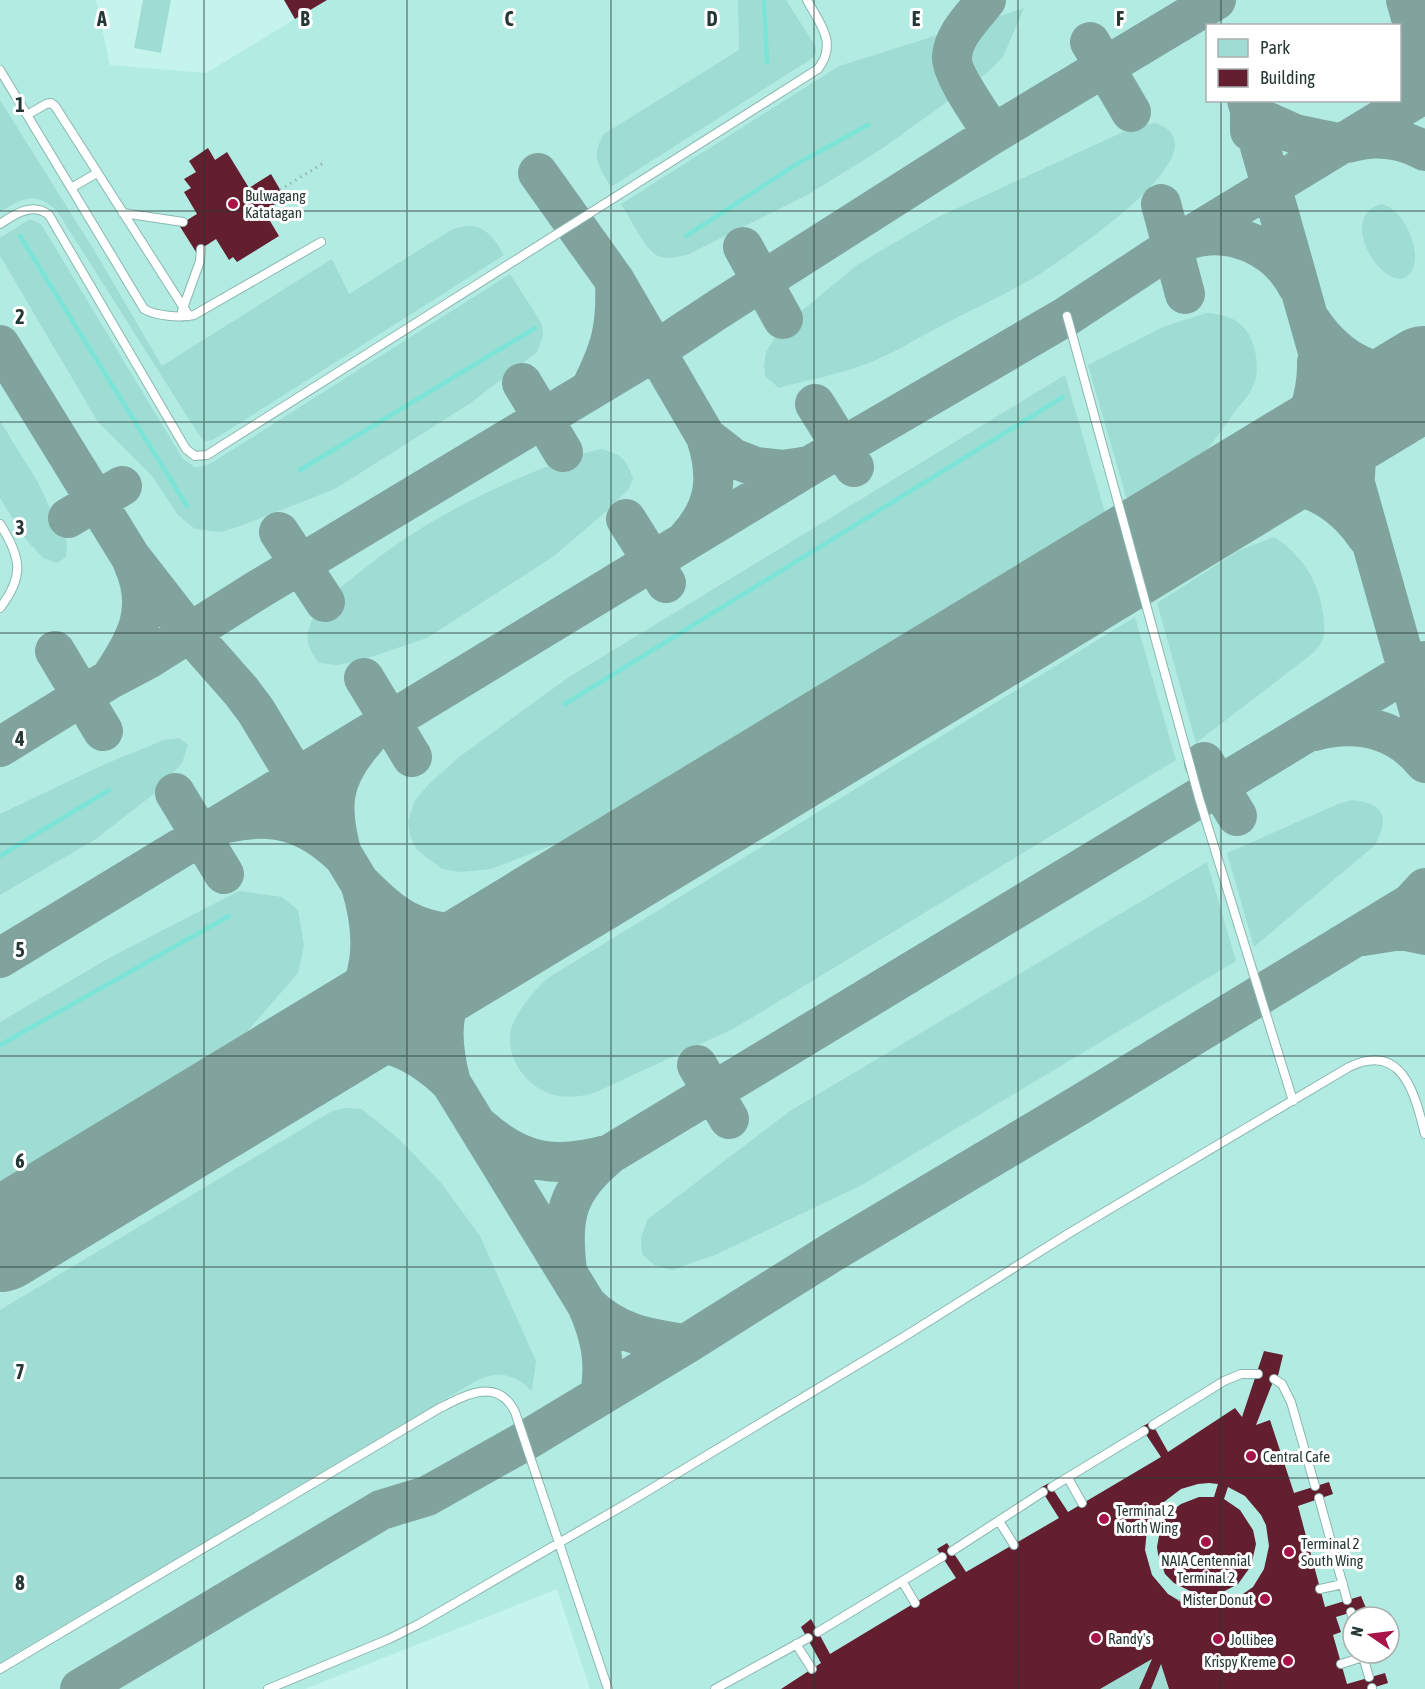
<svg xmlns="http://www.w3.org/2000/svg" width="1425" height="1689" viewBox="0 0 1425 1689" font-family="'Asap Condensed',sans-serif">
	<rect width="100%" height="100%" fill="#c5f4ed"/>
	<path fill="#b2ebe2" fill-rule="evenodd" d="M0,0H96L110,65L206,73L295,19L284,0H1425V1689H590L557,1589L305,1689H0ZM1208,26H1400V100H1208ZM1353,1617H1389V1653H1353Z"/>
	<path fill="#9fddd4" d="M143,0H171L161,53L134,48Z
		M738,0H786L816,47V54L811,59L611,187C599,167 590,156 604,134L739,50Z
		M1024,8L1003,57L987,73L883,148L809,194L687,255C678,257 667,260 658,256C644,249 630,217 621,204L839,66Z
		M0,100L94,250L162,366L332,259L349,294L451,230C479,219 491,232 504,255L213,440L205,441L199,435L57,211C36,191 23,198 0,212Z
		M1155,123C1232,148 1063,258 1040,274C1008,294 972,309 939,327C916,339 891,355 866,364C838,375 807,380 779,388L765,376L764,366L766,352L781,328L857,265L938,217L1136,126Z
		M1381,204C1403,207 1424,253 1411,272C1391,303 1332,218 1381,204Z
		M30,219L41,224L183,459L195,467L208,465L510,274L542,324L543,336L537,352L469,404L335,489L243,525L221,532L195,529L178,515L152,476L98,422L0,256V238Z
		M1206,313C1226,314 1243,320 1251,339C1257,351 1259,371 1254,384C1249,397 1241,403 1233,414C1220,432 1207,454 1188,466C1169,479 1147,489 1127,500L1088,365L1163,327Z
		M1065,375L1105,512L580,835L491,869L460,872L442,869L417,850L410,836L408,821L415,800L430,783L459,757L569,677Z
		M0,421L36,479L67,542L66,557L57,563L43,558L23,536L0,498Z
		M602,449C622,455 625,458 633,478L629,489L601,516L554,556L427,638L356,662L336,665L319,663C313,655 306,645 308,634C312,608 336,591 356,575C412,529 473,496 541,469C562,462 581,453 602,449Z
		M1274,537C1302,555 1319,581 1323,614C1324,623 1326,635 1321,643C1319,647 1315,651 1312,654L1196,743L1157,603L1238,551Z
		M1135,617L1176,760L733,1029L594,1093C579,1097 563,1099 548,1093C523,1084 503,1052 512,1026C519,1008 534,991 548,978Z
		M179,738L188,745L182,763L155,793L96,839L0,895V814L105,764L164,740Z
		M1352,800C1384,803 1390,817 1375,845L1254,947L1227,853L1338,804Z
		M1207,862L1236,961L862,1185L715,1255L672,1270L654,1265L642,1254L641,1237L648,1219L790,1111Z
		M239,891L282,897L298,910L304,946L298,973L238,1042L0,1185V1022L109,958Z
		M345,1108L362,1109L400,1140L442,1184L480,1236L536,1361L532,1391C513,1373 498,1370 474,1382L0,1663V1310L332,1111Z
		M1152,1659L1161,1664L1169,1689H1100Z"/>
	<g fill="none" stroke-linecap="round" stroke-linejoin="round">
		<path stroke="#7ae4d7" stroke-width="4.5" d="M764,0L767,62
			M20,236L187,506
			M686,236L800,162L868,125
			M300,470L535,328
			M565,704L1063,397
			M0,856L109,790
			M0,1045L229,916"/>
		<path stroke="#80a39e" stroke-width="40" d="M986,0C974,16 954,34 952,56C950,73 983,118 993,134
			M1406,0L1425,67
			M1090,42L1131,112
			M1247,100L1425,732
			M1388,113C1409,95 1417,72 1419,45
			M1250,131V114L1295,134L1343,144
			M1347,143C1374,135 1400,137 1425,151
			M538,173L615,281L706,437L733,458L756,467L783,470L809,466
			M1161,204L1185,294
			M1187,240C1230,225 1278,247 1298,287
			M743,247L783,319
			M1311,321C1339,363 1376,378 1425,379
			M0,345L130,556L189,632L241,691L256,711L373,905L388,935L424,1027L451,1083L587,1305C601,1337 606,1362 600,1396
			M522,383L563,452
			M590,390C611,349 617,327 615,281
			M815,404L854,467
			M1269,471C1299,442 1318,405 1317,362
			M1355,477C1355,445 1368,421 1391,399
			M1221,501C1233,496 1244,490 1256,487C1303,476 1342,500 1367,537
			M68,518L122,486
			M626,519L666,583
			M279,532L325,602
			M687,539C716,507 719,477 706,437
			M55,651L103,731
			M364,678L412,757
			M110,679C136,641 154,609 133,563
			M1314,731C1357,720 1396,727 1425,763
			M0,747L110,679L148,659L259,589L655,351L720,308L993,134L1216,0
			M1204,762L1237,816
			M175,793L224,874
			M226,823C274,812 307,822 342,855C329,807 330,779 365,740
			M1363,936L1401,930L1425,935
			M0,958L811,465L1067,316L1172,247L1425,93
			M320,1049C370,997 382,952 360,883C371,894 382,905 395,914C422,933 461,938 493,933C505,931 518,926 529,922
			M320,1049C373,1031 412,1045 451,1083C435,1023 443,991 487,947
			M697,1065L729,1119
			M482,1129C524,1166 559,1168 610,1154C565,1191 561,1216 567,1272
			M610,1154L1425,661
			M587,1305C615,1333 648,1339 686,1344
			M80,1689L381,1510L427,1496L525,1441L686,1344L834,1251L1081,1104L1411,903L1425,888"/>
		<path stroke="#80a39e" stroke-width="102" d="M0,1241L1425,377"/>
	</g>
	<path fill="#631e2f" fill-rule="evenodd" d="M284,0H327L295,19Z
		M208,148L215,160L227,152L249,188L271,174L285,198L264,211L279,236L237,262L233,257L229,260L216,239L196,252L179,225L197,214L184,192L191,188L184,179L196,172L189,161Z
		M1264,1351L1283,1355L1277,1380L1274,1379L1256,1425L1270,1420L1294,1493L1329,1482L1333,1494L1298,1506L1325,1607L1361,1596L1366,1608L1336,1617L1341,1632L1333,1635L1347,1684L1385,1673L1388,1683L1369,1689H1169L1161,1664L1151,1689H1139L1152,1659L1100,1689H781L821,1663L801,1627L811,1619L830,1654L956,1578L937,1549L947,1543L966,1572L1059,1518L1040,1488L1049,1483L1068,1512L1161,1457L1141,1427L1147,1424L1150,1422L1153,1425L1168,1452L1235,1408L1242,1417ZM1209,1483L1218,1484L1214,1497H1199L1181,1504L1169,1513L1161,1525L1157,1547L1158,1554L1165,1574L1174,1583L1196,1594H1219L1238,1584L1251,1566L1256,1544L1253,1530L1240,1510L1224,1499L1228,1487L1245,1496L1261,1515L1266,1525L1269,1546L1264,1569L1253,1587L1230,1603L1208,1608L1183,1603L1168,1594L1152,1575L1145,1550L1147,1529L1160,1505L1181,1489L1198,1484Z"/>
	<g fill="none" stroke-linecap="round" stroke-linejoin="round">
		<g stroke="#8ab7b1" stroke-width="10">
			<path id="service" d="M0,70L144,309C156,316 180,318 194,315L321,242
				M27,115L46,104L51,103L55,106L189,316
				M71,188L97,173
				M123,213L183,222
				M0,224C15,214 32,202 49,215L186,449L195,456L207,455L818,69C838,43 820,24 807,0
				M182,311L200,261L201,249
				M1067,316L1199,798L1293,1101
				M0,524C21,557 25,576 0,608
				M1274,1379L1282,1384L1291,1402L1315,1486
				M1153,1425L1224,1381L1241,1374H1258
				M1068,1478L1082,1503
				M1052,1487L1144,1431
				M1319,1498L1347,1600
				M999,1521L1014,1545
				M952,1551L1043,1492
				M902,1581L915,1603
				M1320,1589L1343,1584
				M1351,1612L1353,1619
				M818,1632L942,1557
				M796,1644L812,1669
				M1362,1653L1369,1677
				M1341,1664L1363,1657
				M0,1669L438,1409C464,1396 497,1376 515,1412L608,1689
				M1372,1688V1689
				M268,1689L389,1639L419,1624L626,1504L902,1338L1071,1232L1349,1067C1403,1041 1415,1095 1425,1134
				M715,1689L808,1638"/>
		</g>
		<path stroke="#91b7b1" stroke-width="3" stroke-dasharray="1.5 4.5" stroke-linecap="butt" d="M280,190L325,162
			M1179,1601L1184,1590"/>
		<use href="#service" stroke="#fff" stroke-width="8"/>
	</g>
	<path fill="none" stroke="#253835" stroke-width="1.5" stroke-opacity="0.55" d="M204,0V1689M407,0V1689M611,0V1689M814,0V1689M1018,0V1689M1221,0V26M1221,100V1689M0,211H1425M0,422H1425M0,633H1425M0,844H1425M0,1056H1425M0,1267H1425M0,1478H1425"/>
	<g fill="#a81448" stroke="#fff" stroke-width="2">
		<circle cx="233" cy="204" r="6"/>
		<circle cx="1251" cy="1456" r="6"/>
		<circle cx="1104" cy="1519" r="6"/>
		<circle cx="1206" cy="1542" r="6"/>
		<circle cx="1289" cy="1552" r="6"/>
		<circle cx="1265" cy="1599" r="6"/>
		<circle cx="1096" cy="1638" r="6"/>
		<circle cx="1218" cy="1639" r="6"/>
		<circle cx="1288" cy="1661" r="6"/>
	</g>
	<g text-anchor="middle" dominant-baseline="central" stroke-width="6" stroke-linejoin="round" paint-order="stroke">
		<g font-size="15" fill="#253835" stroke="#fff" text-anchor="start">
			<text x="245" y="195">Bulwagang<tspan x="245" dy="17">Katatagan</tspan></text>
			<text x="1263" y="1456">Central Cafe</text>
			<text x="1116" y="1510">Terminal 2<tspan x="1116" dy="17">North Wing</tspan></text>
			<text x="1301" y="1543">Terminal 2<tspan x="1301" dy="17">South Wing</tspan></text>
			<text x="1206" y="1560" text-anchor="middle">NAIA Centennial<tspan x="1206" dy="17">Terminal 2</tspan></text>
			<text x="1253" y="1599" text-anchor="end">Mister Donut</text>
			<text x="1108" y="1638">Randy's</text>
			<text x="1230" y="1639">Jollibee</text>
			<text x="1276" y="1661" text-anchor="end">Krispy Kreme</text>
		</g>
	</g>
	<g font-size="20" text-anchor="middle" font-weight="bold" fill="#253835" stroke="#fff" stroke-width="6" stroke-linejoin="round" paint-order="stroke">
		<text x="102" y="26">A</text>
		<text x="305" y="26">B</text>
		<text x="509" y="26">C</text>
		<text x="712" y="26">D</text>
		<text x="916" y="26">E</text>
		<text x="1120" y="26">F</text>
		<text x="20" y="112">1</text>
		<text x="20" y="324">2</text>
		<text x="20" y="535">3</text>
		<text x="20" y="746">4</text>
		<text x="20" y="957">5</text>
		<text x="20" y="1168">6</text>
		<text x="20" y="1379">7</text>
		<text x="20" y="1590">8</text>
	</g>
	<rect x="1206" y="24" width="195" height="78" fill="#ffffff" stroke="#a8afae" stroke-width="1.5"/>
	<rect x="1218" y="39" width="30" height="18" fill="#9fddd4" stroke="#a8afae" stroke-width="1.5"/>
	<text x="1260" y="54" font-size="18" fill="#253835">Park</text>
	<rect x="1218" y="69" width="30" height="18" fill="#631e2f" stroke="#a8afae" stroke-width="1.5"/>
	<text x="1260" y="84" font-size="18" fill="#253835">Building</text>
	<g transform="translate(1371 1635) rotate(284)"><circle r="28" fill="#ffffff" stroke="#a8afae" stroke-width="1.5"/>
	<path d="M0-4.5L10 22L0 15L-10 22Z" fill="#a81448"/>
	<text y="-9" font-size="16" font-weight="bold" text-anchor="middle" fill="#253835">N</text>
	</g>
</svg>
